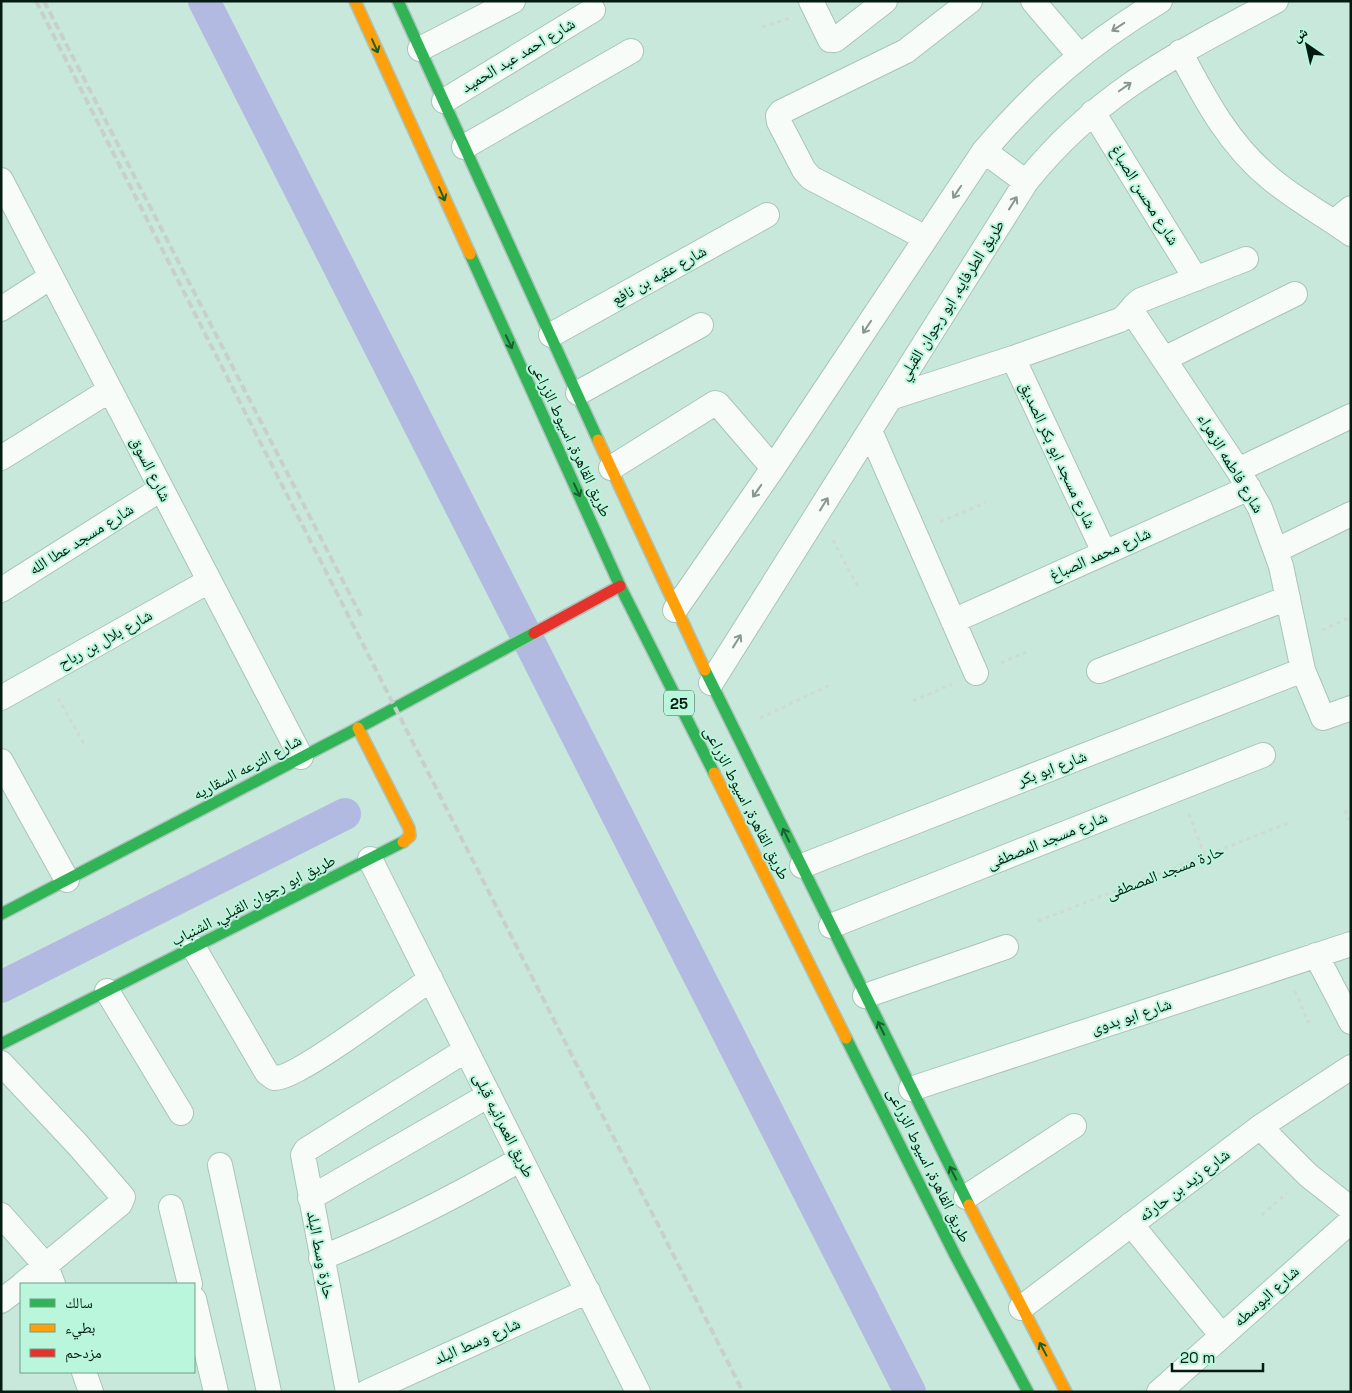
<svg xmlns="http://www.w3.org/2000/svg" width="1352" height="1393" viewBox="0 0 1352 1393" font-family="'Space Grotesk','Noto Naskh Arabic',sans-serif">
	<rect width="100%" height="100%" fill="#c7e8da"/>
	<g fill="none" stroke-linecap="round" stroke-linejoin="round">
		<path stroke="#b2bae1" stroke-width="32" d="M204,1L910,1392
			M1,987L345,814"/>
		<g stroke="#aac4b9" stroke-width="26">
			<path id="street" d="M811,1L830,40H835L885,1
				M1033,1L1079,55
				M420,49L513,1
				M1180,52C1205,99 1229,145 1271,179C1296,200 1325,215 1351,234
				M444,101L593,10
				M1093,112L1196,279
				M464,147L631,51
				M984,151L1026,182
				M1,180L301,757
				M1334,222L1351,208
				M926,238L811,178L804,170L779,122L778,116L781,112L906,51L970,1
				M1,309L51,277
				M1131,310L1238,470L1260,508L1281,566L1303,670L1323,718L1351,708
				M551,335L767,215
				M1013,358L1104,552
				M1164,359L1295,294
				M578,393L701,325
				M890,398L1013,358L1120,320C1129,315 1132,305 1141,300L1246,259
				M870,431L976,673
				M1,458L110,390
				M611,468L715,403L718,404L773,468
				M1238,470L1351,416
				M1277,550L1351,514
				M1,590L161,489
				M675,610L773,468L984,151C1037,88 1089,44 1160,1
				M953,621L1249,488
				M1099,671L1288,598
				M711,683L1026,182C1098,92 1177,54 1276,1
				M1,698L209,581
				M1,761L67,880
				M370,859L638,1392
				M802,866L1303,670
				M831,926L1263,755
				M194,948L267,1073L274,1078C296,1080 406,996 431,979
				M1316,955L1351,1022
				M107,991L181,1113
				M865,996L1006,947
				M1,1063L78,1145L123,1197L120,1204L23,1284
				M911,1089L1351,944
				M1260,1127L1308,1175L1351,1209
				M220,1165L269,1392
				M966,1197L1074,1126
				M310,1198L489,1095
				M171,1207L190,1284
				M1,1215L46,1266L53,1284
				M1131,1224L1222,1336
				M321,1258C391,1230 456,1196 521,1159
				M194,1299L216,1392
				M1,1301L21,1286
				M1021,1308L1260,1127L1351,1067
				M84,1372L91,1392
				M348,1392L303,1155L306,1150L466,1050
				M367,1392L588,1291
				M1159,1392L1351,1221"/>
		</g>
		<g stroke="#aac4b9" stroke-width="14">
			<path id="fast" d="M398,1L598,440
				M470,254L620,586L714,773
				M705,670L969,1205
				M1,914L358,728L534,633
				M846,1038L956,1257L1028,1392
				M1,1044L403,842"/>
		</g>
		<g stroke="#aac4b9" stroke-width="14">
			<path id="slow" d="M355,1L470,254
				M598,440L705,670
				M358,728L409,828L410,836L403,842
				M714,773L846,1038
				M969,1205L1066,1392"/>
		</g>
		<g stroke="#aac4b9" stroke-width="14">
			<path id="jam" d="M534,633L620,586"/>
		</g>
		<path stroke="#cfdad5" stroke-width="3" stroke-dasharray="4 4" stroke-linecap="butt" d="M762,27L790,18
			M940,522L985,503
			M833,540L858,587
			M1322,630L1351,617
			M1001,663L1026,652
			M58,698L84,744
			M913,701L952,684
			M760,718L832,684
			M1345,810L1351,823
			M1189,814L1205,856
			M1038,921L1291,822
			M1295,991L1309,1023
			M1262,1215L1287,1193"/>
		<use href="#street" stroke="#f7fcf9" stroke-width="24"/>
		<use href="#fast" stroke="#30b455" stroke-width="11"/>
		<use href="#slow" stroke="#ff9f0a" stroke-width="11"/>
		<use href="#jam" stroke="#e5322d" stroke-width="11"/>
		<path stroke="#c7d1cc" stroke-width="4" stroke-dasharray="8 4" stroke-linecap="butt" d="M36,1L743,1392
			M44,1L362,618"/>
	</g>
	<defs><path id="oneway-shaft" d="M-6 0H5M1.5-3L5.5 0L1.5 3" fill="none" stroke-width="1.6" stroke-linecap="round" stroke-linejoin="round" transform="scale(1.25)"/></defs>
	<g stroke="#8a9791">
		<use href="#oneway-shaft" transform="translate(1118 27) rotate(147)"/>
		<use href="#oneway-shaft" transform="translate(1125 87) rotate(-35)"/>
		<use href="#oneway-shaft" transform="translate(957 192) rotate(124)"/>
		<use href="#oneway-shaft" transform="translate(1013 203) rotate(-58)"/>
		<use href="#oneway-shaft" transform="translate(867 327) rotate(124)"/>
		<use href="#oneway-shaft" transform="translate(757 491) rotate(125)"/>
		<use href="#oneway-shaft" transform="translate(824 504) rotate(-58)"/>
		<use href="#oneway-shaft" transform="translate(737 641) rotate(-58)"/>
	</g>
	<g stroke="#186030">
		<use href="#oneway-shaft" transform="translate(375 46) rotate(66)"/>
		<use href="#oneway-shaft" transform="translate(442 194) rotate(66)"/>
		<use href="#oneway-shaft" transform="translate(509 342) rotate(65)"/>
		<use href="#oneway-shaft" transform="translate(577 490) rotate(65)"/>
		<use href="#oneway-shaft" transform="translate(786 835) rotate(-116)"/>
		<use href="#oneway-shaft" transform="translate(881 1028) rotate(-116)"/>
		<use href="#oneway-shaft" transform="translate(953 1173) rotate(-117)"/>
		<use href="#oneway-shaft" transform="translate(1043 1349) rotate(-118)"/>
	</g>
	<g text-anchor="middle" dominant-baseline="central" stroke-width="4" stroke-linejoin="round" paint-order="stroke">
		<rect fill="#b9f6db" stroke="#3a5d4e" stroke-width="1" x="664" y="690.5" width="30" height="25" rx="4"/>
		<g font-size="15" font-weight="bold" fill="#041b12">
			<text x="679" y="703">25</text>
		</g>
		<g font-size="16" fill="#041b12" stroke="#b9f6db">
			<text transform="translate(518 55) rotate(-31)">شارع احمد عبد الحميد</text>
			<text transform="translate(1145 195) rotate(58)">شارع محسن الصباغ</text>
			<text transform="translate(659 275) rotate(-29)">شارع عقبه بن نافع</text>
			<text transform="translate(951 300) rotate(-58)">طريق الطرفايه, ابو رجوان القبلي</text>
			<text transform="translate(571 439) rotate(65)">طريق القاهرة, اسيوط الزراعى</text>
			<text transform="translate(1058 455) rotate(65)">شارع مسجد ابو بكر الصديق</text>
			<text transform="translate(1231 463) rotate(59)">شارع فاطمه الزهراء</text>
			<text transform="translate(151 469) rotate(63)">شارع السوق</text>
			<text transform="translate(81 539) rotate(-32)">شارع مسجد عطا الله</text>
			<text transform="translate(1100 554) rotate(-24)">شارع محمد الصباغ</text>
			<text transform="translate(105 639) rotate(-29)">شارع بلال بن رباح</text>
			<text transform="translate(247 767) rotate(-28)">شارع الترعه السقاريه</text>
			<text transform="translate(1052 768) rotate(-21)">شارع ابو بكر</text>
			<text transform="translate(747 803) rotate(63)">طريق القاهرة, اسيوط الزراعى</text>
			<text transform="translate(1047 840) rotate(-22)">شارع مسجد المصطفى</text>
			<text transform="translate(1165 872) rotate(-21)">حارة مسجد المصطفى</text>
			<text transform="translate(253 900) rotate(-27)">طريق ابو رجوان القبلي, الشنباب</text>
			<text transform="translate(1131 1016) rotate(-18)">شارع ابو بدوى</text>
			<text transform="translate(504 1125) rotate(63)">طريق العمرانيه قبلى</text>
			<text transform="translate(929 1165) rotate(64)">طريق القاهرة, اسيوط الزراعى</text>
			<text transform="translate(1184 1185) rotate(-37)">شارع زيد بن حارثه</text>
			<text transform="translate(321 1255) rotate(79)">حارة وسط البلد</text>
			<text transform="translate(1266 1296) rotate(-42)">شارع البوسطه</text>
			<text transform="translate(477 1341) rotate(-24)">شارع وسط البلد</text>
		</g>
	</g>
	<rect width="1352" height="1393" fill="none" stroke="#041b12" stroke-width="5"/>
	<rect x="20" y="1283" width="175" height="90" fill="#b9f6db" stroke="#719e8b"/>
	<rect x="30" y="1299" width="25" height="8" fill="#30b455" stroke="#719e8b"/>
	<text x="65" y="1308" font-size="15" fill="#041b12">سالك</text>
	<rect x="30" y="1324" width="25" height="8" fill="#ff9f0a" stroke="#719e8b"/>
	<text x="65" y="1333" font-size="15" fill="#041b12">بطيء</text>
	<rect x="30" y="1349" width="25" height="8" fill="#e5322d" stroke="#719e8b"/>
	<text x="65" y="1358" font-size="15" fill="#041b12">مزدحم</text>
	<g transform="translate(1307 45) rotate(326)" stroke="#b9f6db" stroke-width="4" paint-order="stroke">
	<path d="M0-4L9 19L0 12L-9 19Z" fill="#041b12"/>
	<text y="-8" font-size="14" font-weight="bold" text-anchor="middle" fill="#041b12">ش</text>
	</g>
	<path d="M1172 1363v8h91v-8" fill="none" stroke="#041b12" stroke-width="2.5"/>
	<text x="1180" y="1363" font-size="15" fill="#041b12" stroke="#b9f6db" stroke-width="4" paint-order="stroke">20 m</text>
</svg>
